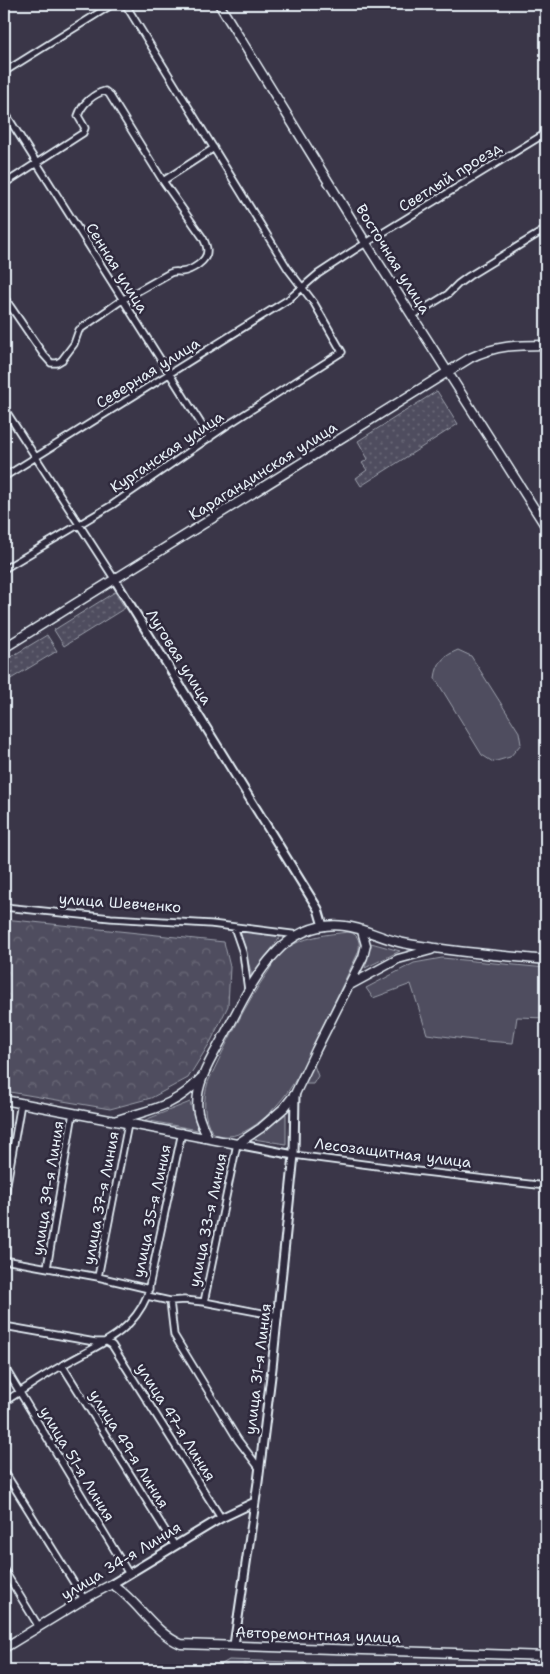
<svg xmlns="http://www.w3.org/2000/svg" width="550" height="1674" viewBox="0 0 550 1674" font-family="'Shantell Sans',sans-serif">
	<defs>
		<pattern id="forest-crowns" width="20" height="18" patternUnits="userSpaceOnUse" patternTransform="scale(1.25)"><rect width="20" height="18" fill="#504e5f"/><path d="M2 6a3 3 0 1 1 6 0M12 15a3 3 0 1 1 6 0" fill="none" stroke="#696877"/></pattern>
		<pattern id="cemetery-stones" width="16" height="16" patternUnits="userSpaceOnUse" patternTransform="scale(1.25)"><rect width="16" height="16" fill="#504e5f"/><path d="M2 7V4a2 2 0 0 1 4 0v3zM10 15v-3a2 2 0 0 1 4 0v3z" fill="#696877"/></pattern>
		<pattern id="park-dots" width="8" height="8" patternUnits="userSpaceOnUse" patternTransform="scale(1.25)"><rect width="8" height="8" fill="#504e5f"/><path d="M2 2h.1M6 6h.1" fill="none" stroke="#696877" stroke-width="1.8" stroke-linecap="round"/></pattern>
	</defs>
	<rect width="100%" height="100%" fill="#3a3648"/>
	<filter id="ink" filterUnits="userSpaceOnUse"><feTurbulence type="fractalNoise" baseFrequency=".02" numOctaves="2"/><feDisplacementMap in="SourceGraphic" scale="10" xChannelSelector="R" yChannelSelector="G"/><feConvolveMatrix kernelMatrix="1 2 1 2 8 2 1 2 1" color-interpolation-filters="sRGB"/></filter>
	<g filter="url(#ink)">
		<path fill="#504e5f" stroke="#9ca0ac" d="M458,650L471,656L519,732L521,744L510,757L493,762L482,755L435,678C437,662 444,656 458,650Z
			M240,931L281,936L252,976Z
			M349,932C359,934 361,944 358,953C345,981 331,1008 318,1036C309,1054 301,1073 289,1090C275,1110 239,1149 212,1132C203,1117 203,1099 208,1082C226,1045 244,1006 268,972C273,964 277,956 284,950C301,937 328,934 349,932Z
			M371,943L400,951L365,968Z
			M442,958L546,968V1018L517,1017L513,1043L473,1040L427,1034L411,984L373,998L366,988L414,963Z
			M314,1065L318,1076L313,1084H304Z
			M190,1102L198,1130L145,1120Z
			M286,1114V1144L253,1139Z"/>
		<path fill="url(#forest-crowns)" stroke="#9ca0ac" d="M4,919L224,942L230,967L228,1006L211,1041L188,1078L151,1098L110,1109L4,1091Z"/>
		<path fill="url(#cemetery-stones)" stroke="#9ca0ac" d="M229,1660L534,1670H211Z"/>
		<path fill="url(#park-dots)" stroke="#9ca0ac" d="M437,391L458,424L361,486L356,478L367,470L362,463L368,459L358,441Z
			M115,592L125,608L64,646L54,630Z
			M47,635L57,651L4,683V661Z"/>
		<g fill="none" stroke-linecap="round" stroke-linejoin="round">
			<g stroke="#e8f1f8" stroke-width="9">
				<path id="minor" d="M4,72L113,4
					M4,111L210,438
					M163,181L214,148
					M4,184L83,133L85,128L78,116C82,104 93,94 105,91L109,94L163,181L203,238C205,242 207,246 207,250C208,261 191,271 181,272C177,272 174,271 170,273L122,300L79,330L74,344L62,360L57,363H51L43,354L4,297
					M412,316L448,294L458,284L469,276L546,229
					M4,408L115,580
					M4,477L289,299L318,274L353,251L546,133
					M4,569L112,505L226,426L342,352L314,303L288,269L127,7L123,4
					M4,907L111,918L211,924L299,935
					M234,927L243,953L248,990
					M294,1155L416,1171L546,1186
					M4,1201L21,1103
					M4,1260L98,1277L149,1289
					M47,1268L73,1113
					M98,1277L128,1124
					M147,1296L170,1301L184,1300L204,1302L278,1316
					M170,1301L174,1335L238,1440L260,1469
					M204,1302L237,1144
					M4,1326L95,1342H107L112,1345L221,1518
					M62,1365L175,1546
					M4,1366L129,1574
					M4,1402C23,1390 43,1376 63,1365C97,1345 131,1335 147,1296L182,1132
					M4,1471L84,1599
					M4,1570L39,1627"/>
			</g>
			<g stroke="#e8f1f8" stroke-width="11">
				<path id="tertiary" d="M115,580L305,888L318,909L323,926
					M237,1144L294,1155
					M112,1584L221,1518L255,1502
					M234,1645L258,1482L272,1368L294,1155L295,1094"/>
			</g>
			<g stroke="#e8f1f8" stroke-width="11">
				<path id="secondary" d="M219,4L366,243L546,527
					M4,648L470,358C497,345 517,345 546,345
					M350,985L398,959L431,950
					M4,1100L237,1144L261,1128L284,1108L295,1094L316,1050L363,957L366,945L362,931
					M117,1120C152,1109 175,1107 201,1078
					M208,1138C204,1130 200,1122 198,1113C193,1084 213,1056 226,1032C251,985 280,918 345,926C364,928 383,939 403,943C450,952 498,955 546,960
					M4,1648L84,1599L112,1584C138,1601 153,1632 181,1644L546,1656"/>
			</g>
			<use href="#minor" stroke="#2f2a3d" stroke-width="5.5"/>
			<use href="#tertiary" stroke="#2f2a3d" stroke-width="7"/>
			<use href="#secondary" stroke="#2f2a3d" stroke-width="8"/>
		</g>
	</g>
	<g text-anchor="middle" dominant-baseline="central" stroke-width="5" stroke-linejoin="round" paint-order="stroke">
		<g font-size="15" fill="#e8f1f8" stroke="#2f2a3d">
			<text transform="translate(450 177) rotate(-32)">Светлый проезд</text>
			<text transform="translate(393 259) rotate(58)">Восточная улица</text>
			<text transform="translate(117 268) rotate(58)">Сенная улица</text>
			<text transform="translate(148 373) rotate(-32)">Северная улица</text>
			<text transform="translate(167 452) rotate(-34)">Курганская улица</text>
			<text transform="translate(263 471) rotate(-32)">Карагандинская улица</text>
			<text transform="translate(179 657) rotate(58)">Луговая улица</text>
			<text transform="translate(120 903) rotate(4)">улица Шевченко</text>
			<text transform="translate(393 1153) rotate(7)">Лесозащитная улица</text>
			<text transform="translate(48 1188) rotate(-81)">улица 39-я Линия</text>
			<text transform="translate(101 1198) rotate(-79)">улица 37-я Линия</text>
			<text transform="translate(152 1211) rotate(-78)">улица 35-я Линия</text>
			<text transform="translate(208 1220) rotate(-78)">улица 33-я Линия</text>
			<text transform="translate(258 1369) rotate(-83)">улица 31-я Линия</text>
			<text transform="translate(176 1422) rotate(58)">улица 47-я Линия</text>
			<text transform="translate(129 1449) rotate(58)">улица 49-я Линия</text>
			<text transform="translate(77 1464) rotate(59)">улица 51-я Линия</text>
			<text transform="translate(121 1561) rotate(-31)">улица 34-я Линия</text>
			<text transform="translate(318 1635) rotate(2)">Авторемонтная улица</text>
		</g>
	</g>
	<rect width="550" height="1674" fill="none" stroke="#2f2a3d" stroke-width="20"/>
	<rect x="10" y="10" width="530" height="1654" fill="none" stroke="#e8f1f8" stroke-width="2" filter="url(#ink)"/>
</svg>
